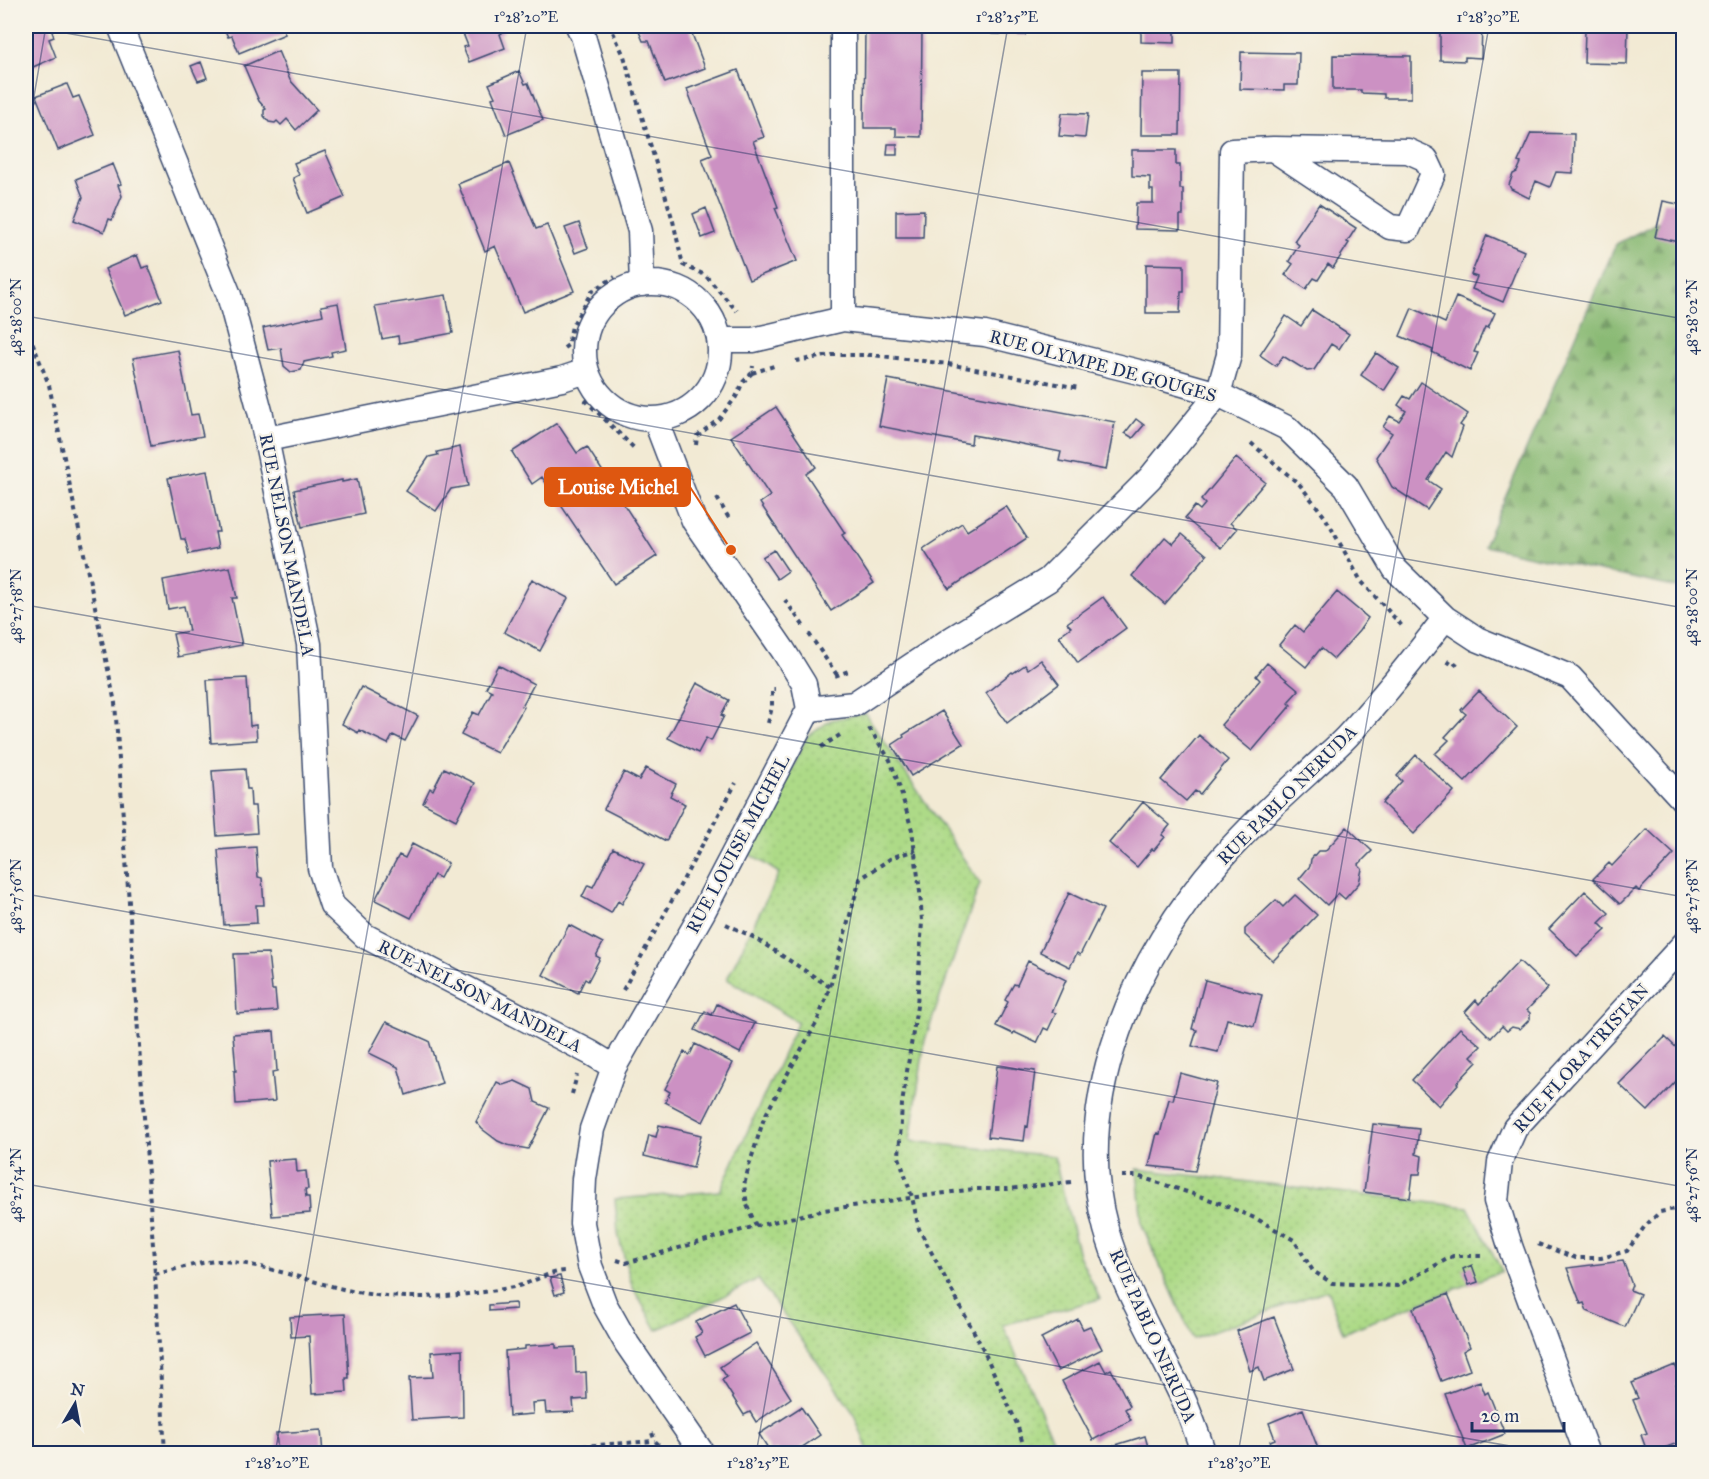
<svg xmlns="http://www.w3.org/2000/svg" width="1709" height="1479" viewBox="0 0 1709 1479" font-family="'IM FELL Great Primer',serif">
	<defs>
		<pattern id="green-dots" width="8" height="8" patternUnits="userSpaceOnUse" patternTransform="scale(1.5)"><rect width="8" height="8" fill="#adda87"/><path d="M2 2h.1M6 6h.1" fill="none" stroke="#94bb77" stroke-width="1.8" stroke-linecap="round"/></pattern>
		<pattern id="forest-firs" width="22" height="20" patternUnits="userSpaceOnUse" patternTransform="scale(1.5)"><rect width="22" height="20" fill="#8aba74"/><path d="M5 1l3.5 6h-7zM16 11l3.5 6h-7z" fill="#709862"/></pattern>
	</defs>
	<rect width="100%" height="100%" fill="#f7f3e8"/>
	<filter id="ink" filterUnits="userSpaceOnUse"><feTurbulence type="fractalNoise" baseFrequency=".0167" numOctaves="2"/><feDisplacementMap in="SourceGraphic" scale="12" xChannelSelector="R" yChannelSelector="G"/><feConvolveMatrix kernelMatrix="1 2 1 2 8 2 1 2 1" color-interpolation-filters="sRGB"/></filter>
	<filter id="wash" filterUnits="userSpaceOnUse"><feTurbulence type="fractalNoise" baseFrequency=".008" numOctaves="4" result="noise"/><feDisplacementMap in="SourceGraphic" scale="24" xChannelSelector="R" yChannelSelector="G"/><feGaussianBlur stdDeviation="1.35" result="paint"/><feColorMatrix in="noise" values="0 0 0 0 0 0 0 0 0 0 0 0 0 0 0 0 0 1.4 0 .05"/><feComposite in="paint" operator="in"/></filter>
	<g filter="url(#wash)">
		<rect width="100%" height="100%" fill="#f2ead4"/>
		<path fill="url(#green-dots)" stroke="#648472" stroke-width="1.5" d="M865,713L980,883L925,1040L910,1141L1054,1156L1079,1255L1100,1299L1003,1325L1059,1453H869L853,1412L758,1279L657,1330L632,1286L618,1234L615,1199L720,1191L798,1022L727,979L779,873L749,854L807,737L831,720Z
			M1137,1169L1468,1207L1502,1271L1343,1333L1327,1290L1193,1339L1142,1225Z"/>
		<path fill="url(#forest-firs)" stroke="#527469" stroke-width="1.5" d="M1683,209V589L1484,546L1616,244Z"/>
		<g id="blocks">
			<path fill="#cc91c3" d="M26,26H50L54,37L49,39L56,57L26,70Z
				M223,26H282L285,34L239,53L232,36L228,37Z
				M460,26H501L504,32L500,34L505,48L469,62L463,47L468,46Z
				M640,26H689L705,68L665,83L649,41H643L638,29Z
				M865,26H922L921,137L896,136V128H864Z
				M992,26H1025V35L992,34Z
				M1147,26H1181V29H1175V43L1141,42V27H1147Z
				M1440,26H1482L1481,58L1465,57V61L1440,60Z
				M1559,26H1628L1627,64L1584,63L1585,30L1559,29Z
				M278,51L290,80L317,110L296,130L287,119L281,125L277,121L275,123L269,122L264,116V110L266,109L259,101L244,66Z
				M1241,52L1299,53L1298,85H1284V90L1240,89Z
				M1333,55L1411,56V98H1384V94L1361,93V90H1333Z
				M201,62L207,78L198,81L191,66Z
				M738,70L764,137L753,141L778,207L775,208L797,261L749,280L702,159L712,155L687,89Z
				M519,71L525,84L528,83L543,120L506,135L492,98L495,97L489,84Z
				M1142,73H1181L1180,135H1141Z
				M67,84L73,98L79,96L95,135L58,150L36,96Z
				M1062,113L1088,114L1085,138L1059,136Z
				M1531,133L1574,134L1573,173L1556,172L1550,187L1536,181L1529,198L1511,189L1509,185L1513,174L1517,172L1521,163L1518,162Z
				M888,144H897V155H887Z
				M1132,150H1176V165H1180V189H1183V215H1180V230L1135,229L1136,203H1153V190H1150V177L1132,176Z
				M325,151L345,197L307,213L293,178L299,175L294,163Z
				M509,163L536,229L547,225L574,291L523,312L495,246L485,251L458,184Z
				M113,164L121,184L118,185L122,196L112,220L109,219L104,232L74,220L83,197L76,179Z
				M1663,201L1683,205V224L1680,242L1655,237Z
				M1319,204L1356,228L1347,242L1349,243L1333,268L1328,264L1318,280L1314,278L1306,289L1285,275L1293,264L1289,261L1299,245L1294,241Z
				M706,208L715,233L702,238L693,214Z
				M924,210L923,238H896V211Z
				M579,223L588,248L575,253L565,228Z
				M1487,235L1524,251L1503,302L1472,289L1477,277L1471,275Z
				M137,255L142,268L148,266L162,300L125,315L105,269Z
				M1146,264L1184,265V292H1181L1180,313H1146Z
				M446,295L453,333L399,343L398,336L382,339L375,306Z
				M1456,297L1495,313L1488,328L1485,327L1474,352L1478,353L1470,371L1432,352L1433,350L1400,336L1412,308L1445,323Z
				M338,303L346,349L331,352L332,356L304,362L301,370L291,372L284,366L281,348L268,350L263,328L323,315L321,306Z
				M1312,310L1349,334L1339,349L1331,344L1314,370L1307,371L1283,356L1276,366L1260,355L1286,316L1301,326Z
				M178,350L191,415L198,414L203,436L151,446L133,358Z
				M1376,353L1399,368L1384,391L1361,375Z
				M888,379L1115,422L1106,470L1059,461L1061,452L1017,443L972,435L971,444L879,426Z
				M1421,382L1468,414L1460,425L1463,427L1452,457L1446,452L1428,480L1441,489L1427,510L1392,487L1376,457L1392,433L1383,427L1390,416L1399,421L1406,411L1398,405L1404,396L1410,399Z
				M776,407L816,467L806,474L845,533L842,535L874,583L831,611L760,503L770,496L731,437Z
				M1136,419L1144,425L1133,438L1125,433Z
				M557,423L577,453L587,447L657,556L614,584L542,477L532,484L512,452Z
				M460,447L468,486L451,489L436,511L406,491L429,457L438,455L437,452Z
				M1236,458L1265,482L1230,523L1237,529L1221,548L1185,518L1195,506L1200,510L1205,504L1201,500Z
				M207,471L219,532H215L218,548L189,554L185,539H181L168,478Z
				M357,479L364,514L302,527L294,490L342,480V482Z
				M1006,506L1027,538L949,589L923,549L962,523L967,531Z
				M1182,534L1207,555L1165,604L1132,576L1165,537L1173,544Z
				M774,550L788,571L777,579L762,557Z
				M230,567L237,598H232L242,645L178,657L173,634L189,631L184,606L168,609L163,580Z
				M532,579L568,598L540,651L504,632Z
				M1337,592L1368,618L1359,631L1334,659L1321,648L1306,667L1279,645L1295,625L1303,632Z
				M1103,597L1126,628L1078,663L1059,636L1071,627L1067,623Z
				M1041,660L1059,684L1007,723L986,693L1012,672L1013,673L1025,665L1028,669Z
				M1267,663L1299,690L1288,702L1291,705L1252,751L1221,725L1260,680L1256,676Z
				M498,665L534,684L522,706L524,707L497,753L461,735L473,712L479,715L492,691L486,688Z
				M247,678L250,726L256,725L257,740L211,743L207,680Z
				M697,683L729,700L721,715L724,716L711,741L706,738L698,753L668,738Z
				M361,687L418,716L405,741L393,735L388,744L359,730L358,733L342,724Z
				M1479,691L1517,727L1465,782L1435,754L1449,740L1445,737L1466,714L1461,710Z
				M942,711L963,744L911,776L892,745L904,737L903,735Z
				M1199,735L1228,760L1200,794L1195,791L1186,801L1161,780Z
				M1416,755L1454,791L1414,834L1382,803L1402,781L1397,776Z
				M444,768L475,783L456,820L423,803L430,788L433,790Z
				M646,768L676,784L670,796L685,804L666,841L604,809L624,772L639,780Z
				M245,769L247,789H250L251,806H255L257,833L217,836L212,771Z
				M1143,802L1170,825L1162,835L1165,837L1154,850L1152,849L1137,867L1109,843Z
				M1347,827L1372,851L1358,865L1362,869L1359,883L1345,899L1338,893L1327,905L1299,879L1310,866L1311,859L1318,851H1325Z
				M1647,829L1674,854L1639,891L1636,888L1620,904L1593,879L1609,863L1612,866Z
				M412,844L448,863L440,878L434,875L411,918L375,900L399,855L405,858Z
				M256,847L258,877L262,878L264,905H256L257,923L224,925L218,850Z
				M613,848L644,864L622,904L618,901L611,913L582,897L588,885L593,887Z
				M1585,891L1609,913L1599,923L1606,930L1577,956L1549,929Z
				M1069,893L1103,909L1080,955L1077,953L1070,967L1040,952Z
				M1295,895L1317,915L1273,961L1245,935V929L1276,900L1283,907Z
				M569,925L603,943L596,956L600,958L588,981L585,979L578,993L543,975Z
				M268,953L272,990H275L277,1011L237,1014L234,954Z
				M1028,961L1066,980L1052,1012L1056,1013L1048,1030L1044,1028L1037,1043L1014,1032L1013,1034L996,1026L1008,1002L1005,1000L1014,984L1017,985Z
				M1519,961L1548,988L1527,1010L1530,1013V1019L1520,1029L1512,1027L1507,1031L1502,1026L1491,1038L1465,1012L1476,1000L1479,1004Z
				M1205,980L1262,995L1254,1026L1227,1019L1218,1052L1192,1046L1197,1030L1192,1029Z
				M717,1004L755,1023L740,1053L695,1030L705,1011L712,1015Z
				M386,1022L429,1041L442,1083L406,1095L398,1067L369,1053Z
				M1460,1028L1481,1046L1471,1056L1477,1062L1457,1083L1458,1084L1439,1106L1412,1080Z
				M274,1031L277,1071L272,1072L275,1101L236,1104L234,1071H236L233,1034Z
				M1665,1037L1683,1054V1079L1681,1076L1648,1111L1619,1084Z
				M695,1044L733,1063L703,1122L665,1102L670,1092L665,1089L675,1070L684,1052L690,1055Z
				M997,1066L1035,1071L1028,1127L1026,1126L1024,1141L988,1137Z
				M1180,1073L1217,1083L1195,1171L1149,1166L1157,1133L1160,1134L1169,1099L1173,1100Z
				M515,1081L532,1089L535,1102L549,1108L528,1149L507,1145L498,1141L482,1129L476,1122L497,1082L503,1085Z
				M1373,1124L1419,1129L1416,1154L1422,1156L1420,1174H1413L1410,1198L1364,1192Z
				M659,1125L701,1135L693,1168L644,1156L649,1135L656,1137Z
				M296,1159L297,1172L306,1171L308,1189H305L306,1197H309L310,1213L272,1216L267,1161Z
				M1623,1261L1632,1285L1630,1290L1640,1294L1625,1327L1587,1311L1584,1303L1581,1304L1567,1268Z
				M1472,1265L1478,1282L1469,1285L1463,1269Z
				M560,1276L564,1292L555,1295L550,1278Z
				M1448,1294L1470,1347L1463,1351L1470,1370L1441,1381L1413,1308Z
				M515,1303L516,1309L489,1311V1305Z
				M734,1303L750,1333L705,1356L695,1337L702,1333L696,1322Z
				M345,1314L349,1378H346L347,1392L312,1394L309,1336L291,1337L290,1317Z
				M1274,1317L1294,1369L1264,1381L1259,1367L1250,1371L1237,1331Z
				M1078,1319L1083,1329L1090,1326L1102,1349L1058,1371L1041,1338Z
				M756,1343L791,1398L756,1422L750,1412L744,1415L722,1380L727,1377L720,1367Z
				M556,1344V1348L575,1347L576,1373L586,1372L587,1399L573,1400L574,1412L546,1413L545,1402L532,1403L533,1414L509,1416L505,1351L525,1349V1346Z
				M462,1350L463,1417L412,1420L409,1378L433,1377L431,1352Z
				M1100,1361L1106,1372L1111,1369L1130,1406L1125,1409L1131,1420L1093,1440L1062,1381Z
				M1675,1365L1682,1382L1676,1384L1683,1403V1441L1648,1454L1641,1435L1647,1433L1633,1400L1638,1398L1631,1383Z
				M1480,1381L1485,1394L1488,1392L1505,1434L1467,1449L1445,1394Z
				M801,1407L820,1435L792,1454H780L777,1448L771,1453L759,1434Z
				M1303,1409L1320,1454H1275L1270,1441L1275,1439L1269,1423Z
				M321,1430L323,1454H278L276,1433Z
				M1145,1436L1150,1454H1097L1096,1451Z"/>
		</g>
	</g>
	<g filter="url(#ink)">
		<use href="#blocks" fill-opacity="0" stroke="#3b4b70" stroke-width="1.5"/>
		<g fill="none" stroke-linecap="round" stroke-linejoin="round">
			<g stroke="#3b4b70" stroke-width="27">
				<path id="street" d="M120,26L229,295L261,415L309,644L320,868L332,905L365,936L591,1053L614,1067
					M578,26L583,36L640,231L642,284
					M584 351a68 68 0 1 1 136 0a68 68 0 1 1-136 0Z
					M843,319V26
					M719,340H753L843,319L985,334L1151,375L1218,394L1287,428L1346,486L1395,569L1445,618L1477,639L1570,677L1684,801
					M655,419L694,521L783,650L804,684L809,709
					M267,439L562,379L586,371
					M809,709L854,704L953,638L1048,580L1150,478L1218,394L1229,355L1232,151L1273,149L1408,151L1426,159L1433,174L1408,229L1390,227L1273,149
					M703,1454L627,1344L605,1305L590,1266L582,1223L584,1179L592,1129L614,1067L703,912L809,709
					M1204,1454C1198,1437 1192,1419 1185,1403C1159,1345 1123,1290 1106,1229C1070,1100 1136,955 1221,859C1248,828 1278,800 1308,773C1322,759 1338,747 1351,732C1384,696 1415,657 1445,618
					M1587,1454L1511,1249L1496,1201L1500,1162L1515,1128L1684,944"/>
			</g>
			<path stroke="#3b4b70" stroke-width="4" stroke-dasharray="4.5 4.5" stroke-linecap="butt" d="M613,32L624,56L673,221L683,265L705,275L737,311
				M26,326L49,385L115,703L155,1274L165,1454
				M564,348L568,345L572,326L592,291L615,277
				M796,361L832,355H872L948,364L1079,388
				M752,373L777,365
				M585,400L635,449
				M1251,443L1300,485L1325,517L1361,581L1403,627
				M696,445L697,436L719,419L736,397L743,382L752,373L753,366
				M717,498L730,520
				M785,600L805,628
				M809,634L837,675
				M1447,661L1454,666L1459,660
				M835,676L851,670
				M768,723L772,707V689H775
				M869,728L890,760L898,782L912,830L920,892L922,921L917,1006L902,1104L899,1157L912,1197L919,1229L982,1347L1017,1424L1026,1454
				M821,747L840,735
				M726,924L755,938L830,987
				M623,990L736,783
				M572,1094L577,1075
				M1122,1176H1137L1178,1189L1217,1202L1257,1219L1294,1240L1313,1271L1332,1283L1397,1286L1453,1256H1484
				M756,1226L747,1205L744,1185L749,1166L764,1118L788,1073L817,1022L830,987L860,879L893,857L916,850
				M1538,1244L1576,1258H1601L1627,1251L1645,1226L1660,1212L1684,1207
				M617,1260L626,1263L756,1226L824,1210L974,1189H1008L1071,1182
				M155,1274C172,1271 205,1260 222,1261C278,1265 330,1292 386,1296C429,1299 475,1295 518,1286C534,1282 548,1272 565,1271
				M652,1433L655,1441L663,1449
				M466,1454L655,1441"/>
			<use href="#street" stroke="#fff" stroke-width="24"/>
		</g>
	</g>
	<path fill="none" stroke="#1b2f5e" stroke-width="1.5" stroke-opacity="0.45" d="M26,26L1684,319M1661,26L1684,29M26,143L46,26M26,316L1684,608M26,605L1684,897M26,894L1684,1187M26,1184L1555,1454M275,1454L527,26M756,1454L1008,26M1238,1454L1489,26"/>
	<g text-anchor="middle" dominant-baseline="central" stroke-width="4.5" stroke-linejoin="round" paint-order="stroke">
		<g font-size="18" fill="#1b2f5e" stroke="#f7f3e8">
			<text transform="translate(1103 366) rotate(15)">RUE OLYMPE DE GOUGES</text>
			<text transform="translate(287 545) rotate(79)">RUE NELSON MANDELA</text>
			<text transform="translate(1287 795) rotate(-45)">RUE PABLO NERUDA</text>
			<text transform="translate(738 844) rotate(-62)">RUE LOUISE MICHEL</text>
			<text transform="translate(480 996) rotate(27)">RUE NELSON MANDELA</text>
			<text transform="translate(1581 1058) rotate(-48)">RUE FLORA TRISTAN</text>
			<text transform="translate(1153 1336) rotate(66)">RUE PABLO NERUDA</text>
		</g>
	</g>
	<path fill="none" stroke="#de5710" stroke-width="2" d="M731 550L690 487"/>
	<circle fill="#de5710" stroke="#f7f3e8" stroke-width="2" cx="731" cy="550" r="6"/>
	<rect fill="#de5710" stroke="#de5710" stroke-width="2" x="545" y="468" width="145" height="38" rx="6"/>
	<g font-size="20" text-anchor="middle" font-weight="bold" fill="#fff">
		<text x="618" y="494">Louise Michel</text>
	</g>
	<rect width="1709" height="1479" fill="none" stroke="#f7f3e8" stroke-width="66"/>
	<g transform="translate(75 1404) rotate(10)" stroke="#f7f3e8" stroke-width="4.5" paint-order="stroke">
	<path d="M0-4.5L10 22L0 15L-10 22Z" fill="#1b2f5e"/>
	<text y="-9" font-size="16" font-weight="bold" text-anchor="middle" fill="#1b2f5e">N</text>
	</g>
	<path d="M1472 1422v9h92v-9" fill="none" stroke="#1b2f5e" stroke-width="3"/>
	<text x="1481" y="1422" font-size="18" fill="#1b2f5e" stroke="#f7f3e8" stroke-width="4.5" paint-order="stroke">20 m</text>
	<rect x="33" y="33" width="1643" height="1413" fill="none" stroke="#1b2f5e" stroke-width="2"/>
	<g font-size="15" text-anchor="middle" fill="#1b2f5e">
		<text x="526" y="22">1°28'20"E</text>
		<text x="1007" y="22">1°28'25"E</text>
		<text x="1488" y="22">1°28'30"E</text>
		<text transform="translate(16 317) rotate(-90)" y="5">48°28'00"N</text>
		<text transform="translate(1692 317) rotate(-90)" y="5">48°28'02"N</text>
		<text transform="translate(16 606) rotate(-90)" y="5">48°27'58"N</text>
		<text transform="translate(1692 607) rotate(-90)" y="5">48°28'00"N</text>
		<text transform="translate(16 896) rotate(-90)" y="5">48°27'56"N</text>
		<text transform="translate(1692 896) rotate(-90)" y="5">48°27'58"N</text>
		<text transform="translate(16 1185) rotate(-90)" y="5">48°27'54"N</text>
		<text transform="translate(1692 1185) rotate(-90)" y="5">48°27'56"N</text>
		<text x="277" y="1468">1°28'20"E</text>
		<text x="758" y="1468">1°28'25"E</text>
		<text x="1239" y="1468">1°28'30"E</text>
	</g>
</svg>
